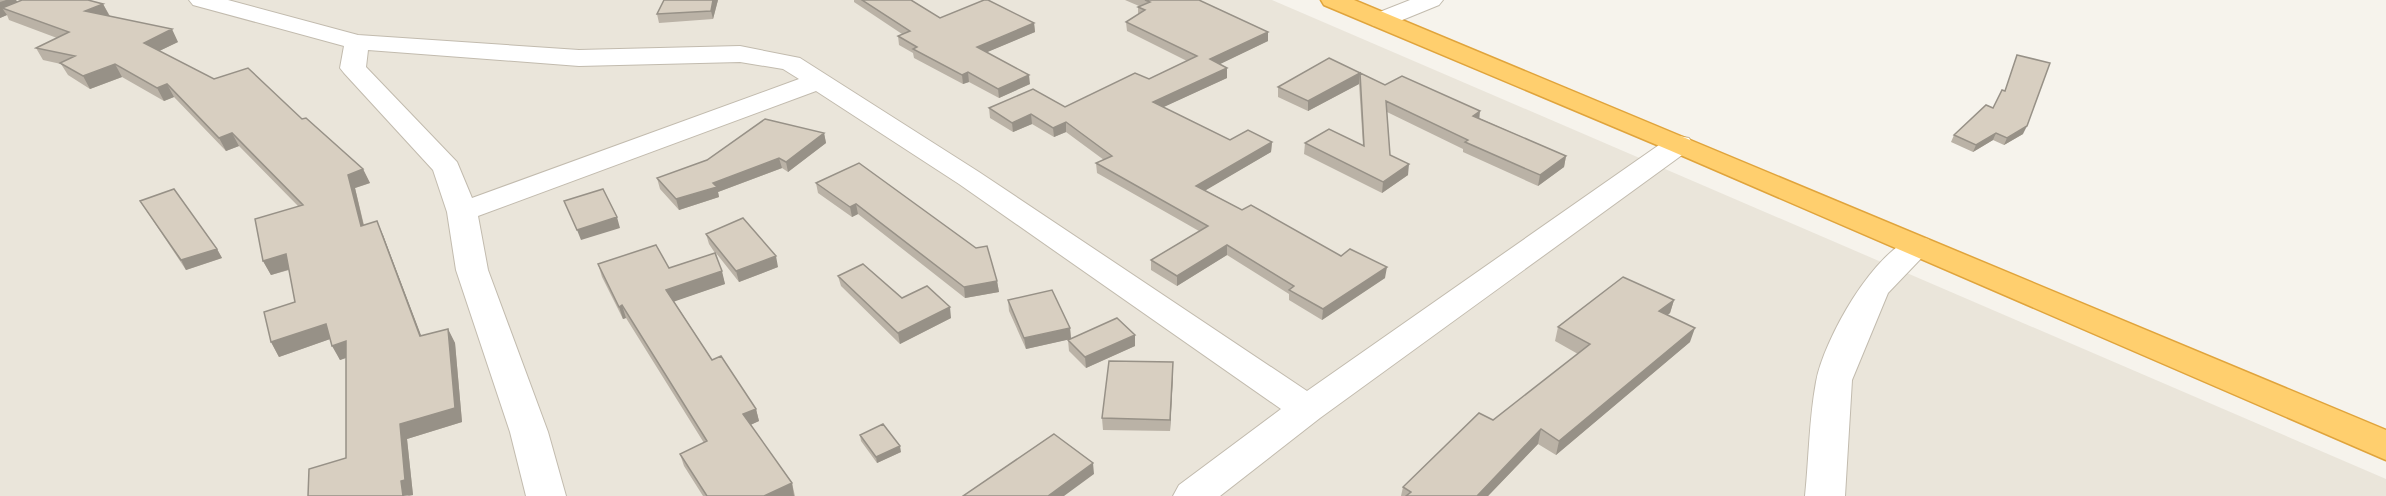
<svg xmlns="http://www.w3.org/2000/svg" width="2386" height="496" viewBox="0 0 2386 496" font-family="Commissioner,sans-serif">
	<rect width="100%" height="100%" fill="#f6f3ec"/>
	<path fill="#eae5da" d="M0,0H1272L2386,479V496H0Z"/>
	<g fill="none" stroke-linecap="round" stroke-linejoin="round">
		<g stroke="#c2bbae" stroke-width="2">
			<path id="minor" d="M189,0H228L358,35L579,50L740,46L800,58L979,172L1307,391L1669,138L1679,136L1689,138L1693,144L1689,150L1320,418L1220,496H1173L1179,485L1281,409L959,184L816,91L478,216L488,270L548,432L566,496H526L510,432L456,270L447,212L433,170L344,73L340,68L344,46L193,5ZM368,50L579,66L740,62L783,69L799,79L472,198L457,162L366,67Z
				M1410,0H1443L1439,5L1390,25L1381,27L1372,25L1369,20L1372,15Z
				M1917,237L1928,239L1933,246L1888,293L1852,380L1845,496H1805C1809,458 1809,419 1816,382C1823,341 1875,247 1917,237Z"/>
		</g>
		<g stroke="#e0a43c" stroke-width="3">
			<path id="highway" d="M1321,0H1354L2386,430V460L1669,150L1324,5Z"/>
		</g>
		<use href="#minor" fill="#fff" fill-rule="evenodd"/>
		<use href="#highway" fill="#ffcf6e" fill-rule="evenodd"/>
	</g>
	<path fill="#bab2a6" d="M0,0H16L17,2L103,4L110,16L178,42L159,51L214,79L302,119L363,169L370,183L355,188L364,225L383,235L421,336L448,329L455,343L462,422L407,439L413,495L409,496L346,458V358L340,360L330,339L279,357L271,342L295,302L289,270L271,275L263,261L298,206L239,146L226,151L174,97L164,101L122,77L90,89L68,75L61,64L43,60L36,48L57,38L9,20L7,15L0,18Z
		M718,0L713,19L659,23L657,14Z
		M854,0H911L940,18L1034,23L1035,32L987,52L1030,84L999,98L969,82L963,84L914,58L913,53L899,45L898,36L902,34L854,2Z
		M1125,0H1199L1268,41L1219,64L1227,68V78L1163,107L1230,140L1272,142L1271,152L1205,190L1242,210L1385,278L1322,320L1289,300V294L1227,255L1177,286L1151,270V260L1199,231L1097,173L1096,163L1104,160L1066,132L1054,137L1032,124L1013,132L990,118L989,108L1065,107L1149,79L1187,61L1127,31L1126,22L1138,15V7L1139,6Z
		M2017,55L2023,134L2004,145L1993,140L1973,152L1951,142L1954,135L1993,108L2005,91Z
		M1329,58L1385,85L1479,118L1566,156L1564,167L1538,186L1463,152V149L1387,112L1390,155L1408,175L1382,193L1304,154L1305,143L1363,146L1359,84L1308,111L1278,97V87Z
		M824,133L826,143L788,172L782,168L718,192L719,197L679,210L660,189L657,178Z
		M816,183L976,248L997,281L999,292L965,298L858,214L852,217L818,193Z
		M140,201L217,249L222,258L186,270Z
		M706,234L778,267L739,282L716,253L725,284L674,301L712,360L756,409L759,421L750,425L792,483L795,496H703L684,466L680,454L704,443L626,318L623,319L602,277L598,264L669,268L715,253L709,244Z
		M838,276L902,298L951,318L900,344L841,286Z
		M1008,300L1070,328L1071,339L1135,346L1086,368L1069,351L1068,340L1070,339L1026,349L1009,311Z
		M1674,300L1670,313L1667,315L1690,342L1556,455L1538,444L1488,496H1401L1403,487L1493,420L1578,354L1555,341L1558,327Z
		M1173,374L1170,431L1103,430L1102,418Z
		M860,435L901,452L877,463L861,441Z"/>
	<path fill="#979187" d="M6,0H16L22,9L2,8L7,15L0,18V2Z
		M713,0H718L713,19L711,11Z
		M103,4L110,17L85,11Z
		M1034,23L1035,32L978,56L977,47Z
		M172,29L178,42L151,55L144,43Z
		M1268,32V41L1210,69V59Z
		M115,64L122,77L90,89L83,76Z
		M1227,68V78L1153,112V102Z
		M968,72L969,82L963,84L962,75Z
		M1360,73L1359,84L1308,111V101Z
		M1029,75L1030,84L999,98L998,89Z
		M167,84L174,97L164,101L157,88Z
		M1480,111L1479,122L1473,116Z
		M1031,114L1032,124L1013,132L1012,123Z
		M1066,122V132L1054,137L1053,128Z
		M2027,126L2023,134L2004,145L2007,138Z
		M232,133L239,146L226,151L219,138Z
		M824,133L826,143L788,172L786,162Z
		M1996,133L1993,140L1973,152L1976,145Z
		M1272,142L1271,152L1196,196V186Z
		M1566,156L1564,167L1538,186L1540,175Z
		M779,158L782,168L718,192L719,197L679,210L676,199L713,183Z
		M1409,164L1408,175L1382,193L1383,182Z
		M363,169L370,183L355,188L367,240L361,226L348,175Z
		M856,204L858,214L852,217L850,207Z
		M617,217L620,228L581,240L577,230Z
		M377,221L383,235L427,351L420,336Z
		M1227,245V255L1177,286V276Z
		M217,249L222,258L186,270L181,260Z
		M286,254L294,268L271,275L263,261Z
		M776,256L778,267L739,282L736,271Z
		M1387,267L1385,278L1322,320L1323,309Z
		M722,271L725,284L670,303L666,290Z
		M997,281L999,292L965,298L964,287Z
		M1674,300L1670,313L1655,325L1659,311Z
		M622,305L626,318L623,319L619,307Z
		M950,307L951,318L900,344L898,333Z
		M326,324L333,338L279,357L271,342Z
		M1070,328L1071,339L1026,349L1024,338Z
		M1695,328L1690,342L1556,455L1559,441Z
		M448,329L455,343L462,422L407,439L413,495L403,496L401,481L400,424Z
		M1135,335V346L1086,368L1085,357Z
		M346,341L354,355L340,360L332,346Z
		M1173,362V374L1170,431V420Z
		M756,409L759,421L746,427L743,414Z
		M1541,429L1538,444L1488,496H1477Z
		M900,446L901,452L877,463L876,457Z
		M1093,463L1094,474L1064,496H1048Z
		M792,483L794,496H764Z"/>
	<path fill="#d8cfc1" stroke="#979187" stroke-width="1.5" d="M22,0H88L103,4L85,11L172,29L144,43L214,79L248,68L302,119L306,118L363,169L348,175L361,226L377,221L420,336L448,329L455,408L400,424L405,480L401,481L403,496H308L309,469L346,458V341L332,346L326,324L271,342L264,312L295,302L286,254L263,261L255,219L303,205L232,133L219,138L167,84L157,88L115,64L83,76L60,63L75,56L36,48L69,32L2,8Z
		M664,0H713L711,11L657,14Z
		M862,0H911L940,18L984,0H988L1034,23L977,47L1029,75L998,89L968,72L962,75L913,49L917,47L898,36L910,31Z
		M1145,0H1199L1268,32L1210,59L1227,68L1153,102L1230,140L1248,130L1272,142L1196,186L1242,210L1251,205L1341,256L1350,249L1387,267L1323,309L1289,290L1294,286L1227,245L1177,276L1151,260L1208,226L1096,163L1112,156L1066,122L1053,128L1031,114L1012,123L989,108L1033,89L1065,107L1135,73L1149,79L1197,56L1126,22L1145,10L1138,7L1150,2Z
		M2017,55L2050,63L2027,126L2007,138L1996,133L1976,145L1954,135L1986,105L1993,108L2002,90L2005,91Z
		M1329,58L1385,85L1402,76L1480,111L1473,116L1566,156L1540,175L1465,142L1468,140L1386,101L1390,155L1409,164L1383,182L1305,143L1329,129L1364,146L1360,73L1308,101L1278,87Z
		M765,119L824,133L786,162L779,158L713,183L717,187L676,199L657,178L707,160Z
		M859,163L976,248L987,246L997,281L964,287L856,204L850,207L816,183Z
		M174,189L217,249L181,260L140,201Z
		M603,189L617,217L577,230L564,201Z
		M743,218L776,256L736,271L706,234Z
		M656,245L669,268L715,253L722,271L666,290L712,360L721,356L756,409L743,414L792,483L764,496H707L680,454L707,441L622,305L619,307L598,264Z
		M863,264L902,298L927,286L950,307L898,333L838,276Z
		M1623,277L1674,300L1659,311L1695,328L1559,441L1541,429L1477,496H1406L1411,492L1403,487L1479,413L1493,420L1590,344L1558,327Z
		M1052,290L1070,328L1024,338L1008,300Z
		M1117,318L1135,335L1085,357L1068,340Z
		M1109,361L1173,362L1170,420L1102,418Z
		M883,424L900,446L876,457L860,435Z
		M1054,434L1093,463L1048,496H963Z"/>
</svg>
